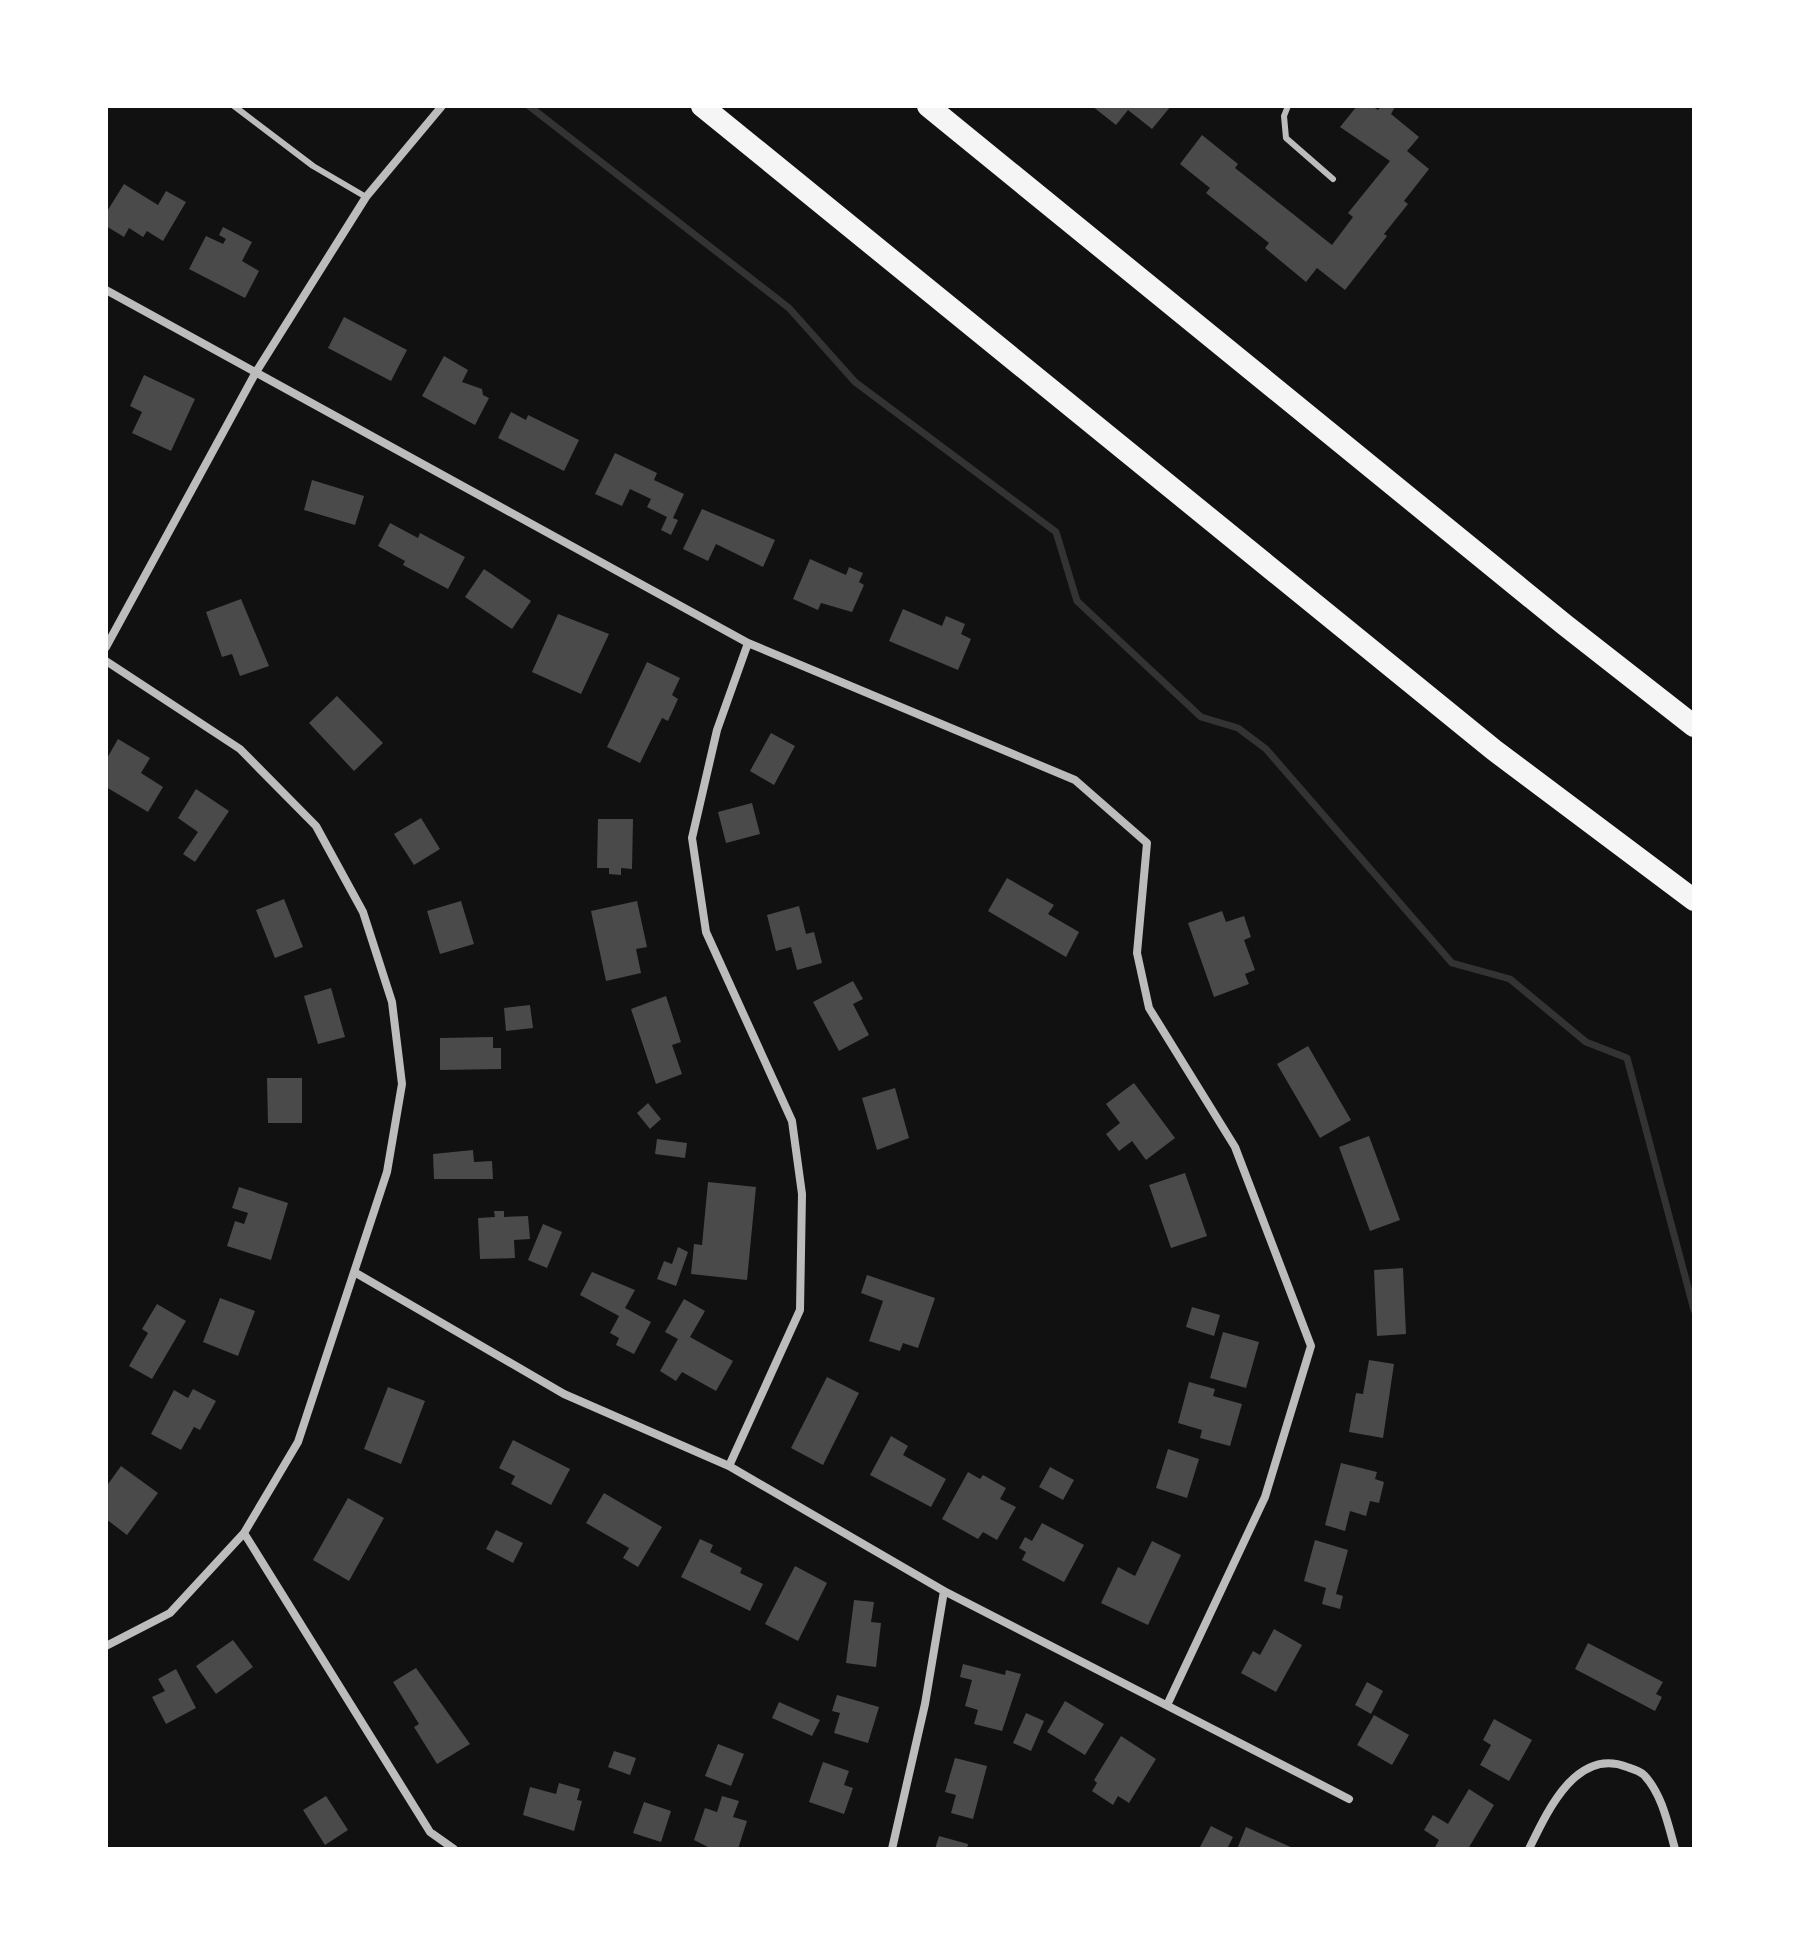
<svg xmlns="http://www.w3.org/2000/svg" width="1800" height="1955" viewBox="0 0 1800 1955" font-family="'Alegreya Sans',sans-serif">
	<rect width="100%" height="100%" fill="#111"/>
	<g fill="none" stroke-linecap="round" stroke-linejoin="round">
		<path stroke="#333" stroke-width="7" d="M529,106L789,308L855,382L1056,532L1077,601L1201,717L1238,728L1266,749L1452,963L1510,979L1586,1042L1627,1058L1694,1310"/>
	</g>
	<path fill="#4a4a4a" d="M1092,106H1171L1152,129L1128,110L1116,125Z
		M1357,106H1372L1378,110L1381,106L1395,107L1391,114L1419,137L1407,151L1429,169L1404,201L1408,204L1384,234L1387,236L1345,290L1317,268L1306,282L1265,248L1269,243L1206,193L1210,188L1180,164L1202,135L1238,164L1235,168L1332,245L1353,217L1348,213L1390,161L1340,127Z
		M124,184L158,205L166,191L186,202L163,241L147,231L143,237L129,228L124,237L106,226V213Z
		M223,227L252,242L242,261L259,271L245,298L189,269L206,236L223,244L226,239L219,235Z
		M344,317L407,350L391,381L328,348Z
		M444,356L468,370L462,382L482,389L483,395L489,398L475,425L422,396Z
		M144,375L195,399L171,451L132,433L142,412L130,406Z
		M511,412L526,420L528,415L579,440L564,471L498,438Z
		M615,453L657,473L654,480L684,494L673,518L678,520L671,535L661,530L667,517L647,507L651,499L630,489L622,506L595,494Z
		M312,480L364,496L355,525L304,510Z
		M702,509L775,540L763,567L716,544L708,561L683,549Z
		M390,523L418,538L420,533L465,557L448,589L403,565L405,561L378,546Z
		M810,559L846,575L849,567L863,573L859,582L864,585L852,612L821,603L818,610L793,599Z
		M484,569L531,601L512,629L465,597Z
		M241,599L269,666L240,676L232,654L222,657L206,612Z
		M903,609L942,626L946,616L965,624L961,634L971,639L958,670L889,641Z
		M558,614L609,634L581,694L532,672Z
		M647,662L680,678L672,695L678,699L668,721L662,718L640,763L607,747Z
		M337,696L383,743L354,771L309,723Z
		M771,733L795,746L774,785L750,771Z
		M118,739L150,758L141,773L163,787L148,812L106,787V760Z
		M196,789L229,811L195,862L183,854L198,832L178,818Z
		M752,803L760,834L726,843L718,812Z
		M421,818L440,849L414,865L394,834Z
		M598,819H633L632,869L621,868V875L609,874V868H597Z
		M1007,878L1054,905L1048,914L1079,932L1066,957L988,911Z
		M284,899L303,947L275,958L256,910Z
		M461,901L474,944L440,954L427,911Z
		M637,901L647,947L636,949L641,973L606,981L591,911Z
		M799,906L806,934L814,932L822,963L797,970L791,947L776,951L767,915Z
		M1222,911L1226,922L1244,916L1251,937L1244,940L1255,970L1245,974L1249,984L1214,997L1188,923Z
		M853,981L863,999L853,1004L869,1035L839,1051L813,1002Z
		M331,988L345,1037L318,1044L304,996Z
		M666,996L681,1042L672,1045L682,1074L656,1084L631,1009Z
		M530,1005L533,1028L506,1031L504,1008Z
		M493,1037V1048H501V1069L440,1070V1038Z
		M1308,1046L1351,1120L1320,1138L1277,1064Z
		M267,1078H302V1123H268Z
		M1134,1083L1175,1138L1146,1160L1132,1141L1119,1151L1106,1134L1120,1123L1106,1104Z
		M895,1088L909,1138L877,1150L862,1098Z
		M648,1103L661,1119L650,1129L637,1113Z
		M1369,1136L1400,1220L1370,1231L1339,1147Z
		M657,1139L687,1143L685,1158L655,1154Z
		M473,1150L474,1162L492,1161L493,1179H434L433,1154Z
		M1185,1173L1207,1236L1171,1248L1149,1185Z
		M708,1182L756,1187L747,1280L691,1274L694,1244L702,1245Z
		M239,1187L288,1203L271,1260L227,1246L235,1221L244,1224L248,1213L232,1208Z
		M494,1211H504V1217L528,1216L530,1239L514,1240L515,1258L480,1259L478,1218L495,1217Z
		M543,1224L562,1232L547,1268L528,1260Z
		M678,1247L688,1252L676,1286L657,1279L664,1261L672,1264Z
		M1403,1268L1406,1334L1377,1336L1374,1270Z
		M592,1272L635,1290L625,1308L651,1322L634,1354L616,1345L619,1338L610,1333L619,1316L580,1295Z
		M867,1275L935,1298L918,1348L903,1343L900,1351L869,1341L883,1301L861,1293Z
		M220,1298L255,1311L238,1356L203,1342Z
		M684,1299L705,1311L690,1337L733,1361L716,1391L682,1372L676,1381L660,1371L678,1339L665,1332Z
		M157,1304L186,1321L152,1379L129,1366L148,1333L142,1329Z
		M1192,1307L1220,1315L1214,1336L1186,1327Z
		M1223,1332L1259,1342L1246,1388L1210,1378Z
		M1369,1360L1394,1364L1383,1438L1349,1432L1356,1393L1363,1394Z
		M827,1377L859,1393L823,1465L791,1448Z
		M1189,1382L1215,1389L1213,1396L1242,1404L1230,1446L1200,1438L1202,1430L1178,1423Z
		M388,1387L425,1401L401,1464L364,1449Z
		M193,1389L216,1401L200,1430L194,1427L181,1450L151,1434L174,1390L188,1398Z
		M891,1436L908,1446L903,1455L946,1479L931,1507L870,1475Z
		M513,1440L570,1469L551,1505L511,1484L515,1476L499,1468Z
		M1168,1449L1199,1459L1187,1498L1156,1488Z
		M1341,1463L1377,1472L1375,1479L1384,1482L1379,1503L1370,1501L1366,1516L1350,1511L1345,1531L1325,1525Z
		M121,1466L158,1493L127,1535L106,1519V1487Z
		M1050,1467L1074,1480L1063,1500L1039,1487Z
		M968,1472L980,1479L983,1475L1006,1488L1000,1499L1016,1507L997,1540L983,1532L978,1539L942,1519Z
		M604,1493L662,1527L638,1567L623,1558L629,1548L586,1523Z
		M348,1498L384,1518L349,1581L313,1560Z
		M1042,1523L1084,1545L1064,1582L1022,1560L1026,1552L1019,1548L1025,1537L1032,1541Z
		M496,1530L523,1543L513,1563L486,1549Z
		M700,1539L713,1545L710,1552L742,1568L740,1573L763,1584L750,1611L681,1577Z
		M1315,1540L1348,1550L1336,1594L1343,1596L1340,1609L1322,1604L1326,1588L1304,1581Z
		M1152,1541L1181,1555L1148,1625L1101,1603L1118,1567L1135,1576Z
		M795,1566L827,1583L798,1641L765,1624Z
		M854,1600L874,1602L871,1622L881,1623L876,1667L846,1663Z
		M1274,1629L1302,1645L1276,1692L1241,1673L1253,1651L1260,1655Z
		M233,1640L253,1667L216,1694L196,1666Z
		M1588,1643L1663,1682L1656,1694L1662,1697L1655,1711L1575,1669Z
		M963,1664L1005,1675L1006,1670L1021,1674L1002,1731L974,1724L978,1710L965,1706L972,1680L960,1677Z
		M416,1668L470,1744L437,1764L414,1727L419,1724L393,1682Z
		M176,1669L196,1708L166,1724L152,1697L165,1691L158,1679Z
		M1367,1682L1383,1691L1371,1714L1355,1705Z
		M837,1695L879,1707L868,1743L834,1733L840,1713L832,1711Z
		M1065,1701L1104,1724L1085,1755L1047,1732Z
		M779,1702L820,1720L812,1736L772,1718Z
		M1026,1713L1044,1721L1031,1751L1013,1743Z
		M1374,1715L1409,1735L1392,1765L1357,1745Z
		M1494,1719L1532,1740L1509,1781L1480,1765L1491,1745L1483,1740Z
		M1121,1736L1156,1759L1129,1803L1118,1796L1113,1805L1092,1791L1097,1783L1094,1780Z
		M718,1744L744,1754L731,1786L705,1776Z
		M614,1751L636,1758L630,1775L608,1767Z
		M955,1758L987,1766L973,1819L951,1813L956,1795L945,1792Z
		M823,1762L849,1771L844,1785L853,1788L844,1814L809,1802Z
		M559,1783L580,1789L577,1800L582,1801L574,1831L523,1815L530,1787L556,1794Z
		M1469,1789L1494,1805L1468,1849H1434L1439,1840L1424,1830L1433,1815L1448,1824Z
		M326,1796L348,1830L325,1845L303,1810Z
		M722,1796L739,1801L733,1817L747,1821L738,1849H712L694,1840L705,1808L717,1812Z
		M644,1802L671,1811L661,1842L633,1833Z
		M1211,1826L1233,1837L1227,1849H1199Z
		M1246,1827L1295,1849H1237Z
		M939,1836L968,1844L967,1849H935Z"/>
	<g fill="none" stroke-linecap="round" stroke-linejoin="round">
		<path stroke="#bcbcbc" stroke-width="6" d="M234,106L313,166L366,197
			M1288,106L1284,116L1286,138L1333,179"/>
		<path stroke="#bcbcbc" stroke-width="8" d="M106,290L748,643L1075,780L1147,843L1137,953L1149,1008L1235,1147L1311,1346L1265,1497L1168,1703
			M106,647L256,372L366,197L442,106
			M106,661L240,749L316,826L363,912L392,1002L402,1084L387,1172L298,1442L244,1533L170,1613L106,1646
			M356,1273L564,1394L729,1466L944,1591L1349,1799
			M729,1466L800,1310L802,1194L792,1121L706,932L692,838L717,730L748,643
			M244,1533L430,1832L454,1849
			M892,1849L925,1704L944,1591
			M1529,1849C1547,1812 1576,1747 1627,1767C1633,1769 1640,1771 1644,1775C1662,1794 1668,1824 1675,1849"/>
		<path stroke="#f5f5f5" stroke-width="22" d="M702,106L1494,750L1694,900
			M928,106L1565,625L1694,726"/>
	</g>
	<rect width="1800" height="1955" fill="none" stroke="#ffffff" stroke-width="216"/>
</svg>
